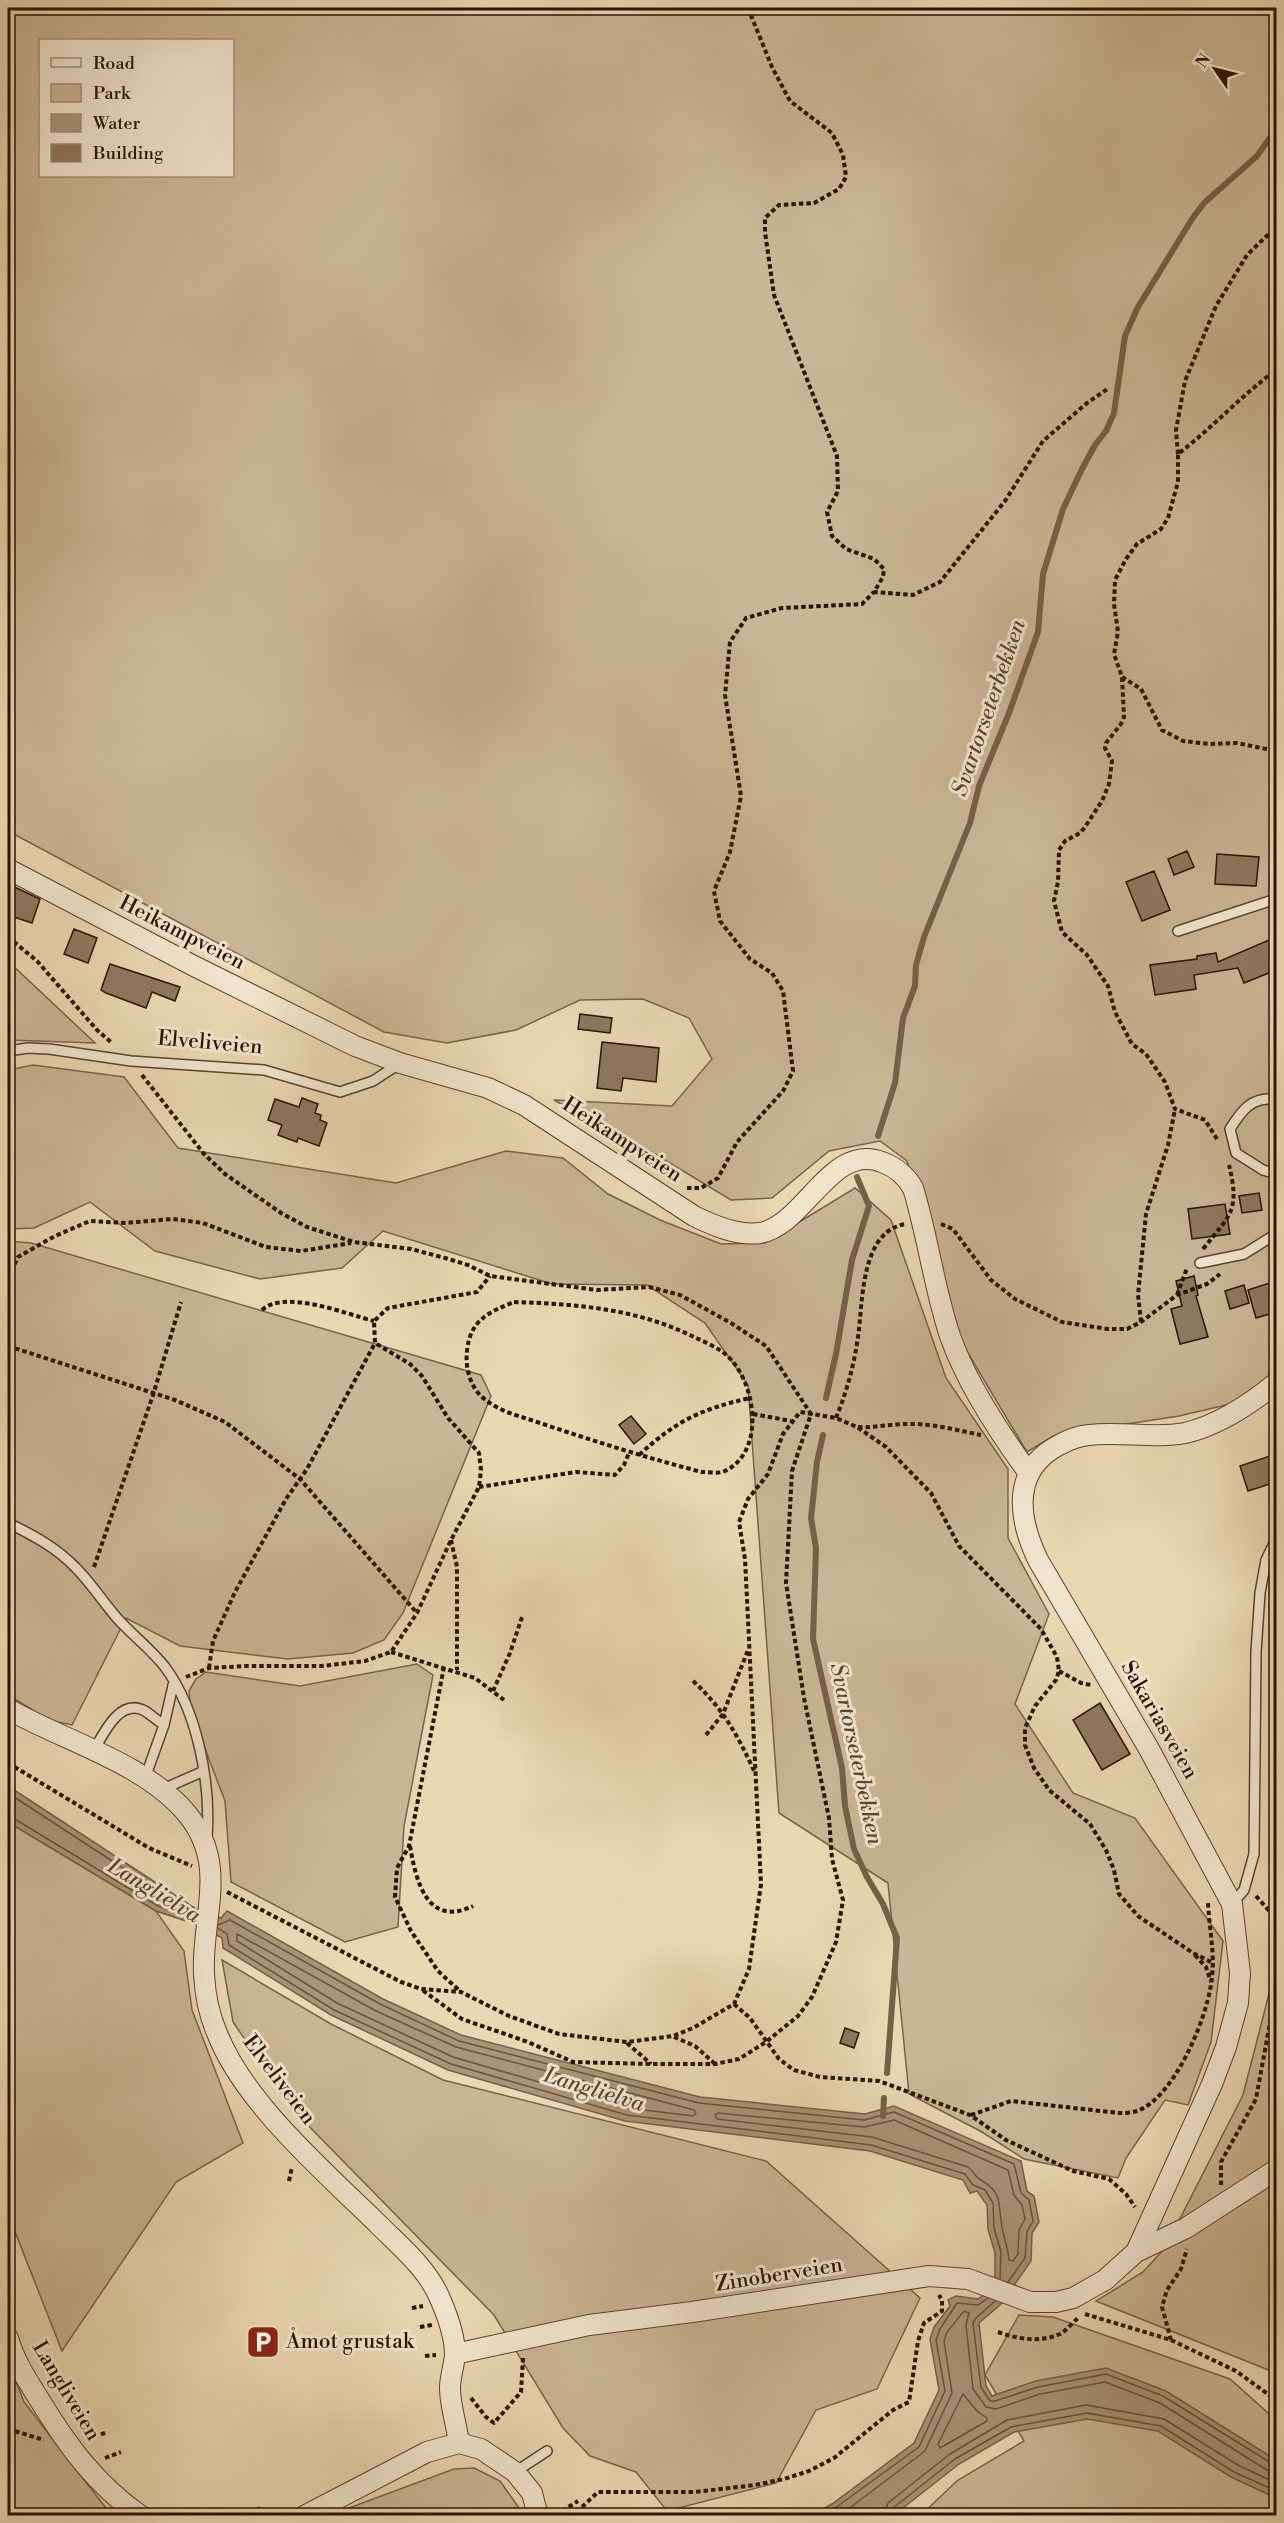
<svg xmlns="http://www.w3.org/2000/svg" width="1284" height="2523" viewBox="0 0 1284 2523" font-family="'Libre Bodoni',serif">
	<rect width="100%" height="100%" fill="#ebd7b2"/>
	<filter id="stains"><feTurbulence type="fractalNoise" baseFrequency=".00333" numOctaves="4"/><feColorMatrix values="0 0 0 0 .2 0 0 0 0 .09 0 0 0 0 .02 0 0 0 .5 -.17"/></filter>
	<radialGradient id="worn" r=".72"><stop offset=".6" stop-color="#630" stop-opacity="0"/><stop offset="1" stop-color="#630" stop-opacity=".3"/></radialGradient>
	<path fill="#cbb594" stroke="#7c624a" stroke-width="1.5" fill-rule="evenodd" d="M8,8H1276V1372L1239,1402L1179,1416L1055,1435L1027,1452L959,1338L907,1161L880,1141L829,1151L772,1198L731,1200L655,1154L554,1100L672,1106L712,1059L689,1018L643,999L580,1000L516,1030L447,1043L384,1032L8,831ZM40,40H232V176H40Z
		M8,961L95,1043L8,1040Z
		M33,1065L124,1077L178,1148L396,1183L506,1151L563,1158L608,1194L660,1220L721,1244L765,1243L855,1188L891,1220L946,1378L1008,1469V1538L1049,1614L1015,1704L1073,1793L1135,1818L1223,1941L1211,2042L1188,2105L1165,2100L1126,2158L1118,2178L1024,2159L982,2132L909,2094L888,1883L779,1813L748,1385L705,1323L647,1285L552,1284L383,1231L342,1268L260,1279L155,1251L90,1202L34,1228L8,1229V1070Z
		M8,1241L31,1243L481,1375L491,1396L403,1613L384,1640L353,1653L288,1659L180,1646L126,1618L72,1725L49,1720L8,1695Z
		M417,1664L433,1675L404,1826L398,1927L345,1942L231,1882L225,1801L191,1712L189,1691L196,1679L206,1672L300,1686Z
		M8,1822L156,1911L184,1951L192,2010L243,2143L176,2182L62,2351L8,2214Z
		M1276,1899V2373L1096,2301L1143,2272L1165,2248L1243,2095L1271,1986L1270,1904Z
		M222,1960L331,2024L443,2080L766,2161L920,2298L877,2389L816,2410L776,2483L667,2511L636,2472L590,2456L563,2428L494,2315L294,2111L233,2022Z
		M1019,2315L1053,2317L1230,2379L1276,2420V2515L920,2516L958,2480L1024,2441L985,2375Z
		M8,2361L24,2402L109,2512L118,2515H8Z
		M474,2468L500,2481L524,2515H330L454,2469Z"/>
	<path fill="#aa9376" stroke="#785f47" stroke-width="1.5" d="M8,1786L196,1909L221,1918L227,1911L383,1999L461,2035L700,2097L865,2114L894,2106L1021,2161L1027,2191L1034,2196L1039,2222L1032,2233L1031,2261L1001,2304L979,2323L986,2386L992,2396L1036,2381L1106,2368L1166,2391L1276,2460V2498L1231,2477L1158,2431L1087,2419L1014,2432L959,2464L894,2515H812L832,2504L914,2443L939,2390L930,2339L934,2327L950,2306L948,2300L956,2296L978,2299L982,2296L995,2276V2253L988,2229L987,2205L977,2191L970,2193L963,2180L870,2151L625,2121L448,2070L331,2015L223,1948L222,1938L198,1925L156,1911L8,1822Z"/>
	<g fill="none" stroke-linecap="round" stroke-linejoin="round">
		<path stroke="#6b523c" stroke-width="1.5" d="M8,1793L184,1908L185,1912L181,1913L158,1906L13,1818L8,1817
			M218,1925L230,1920L380,2004L459,2041L699,2103L864,2120L894,2112L1014,2164L1021,2193L1029,2200L1033,2221L1027,2232L1025,2258L1008,2282
			M218,1928L227,1934L229,1945L334,2010L451,2064L627,2115L871,2145L965,2174L973,2185L985,2190L993,2203L994,2228L1001,2252L1000,2279
			M237,1934L376,2011L456,2047L694,2110L696,2114L693,2116L628,2108L453,2057L337,2003L237,1941Z
			M718,2113L864,2127L894,2120L1008,2170L1014,2195L1022,2205L1025,2219L1019,2230L1018,2254L1013,2261L1009,2260C1008,2248 1004,2238 1002,2227C997,2199 1004,2194 978,2178C975,2175 972,2170 968,2167L872,2137L717,2119L715,2115Z
			M995,2301L976,2318L973,2323L981,2387L990,2401H995L1038,2387L1106,2374L1163,2396L1271,2463L1276,2464
			M963,2394L977,2411L987,2418V2421L940,2448L938,2444Z
			M824,2516L919,2447L945,2391L936,2340L940,2329L957,2303L978,2305L988,2298
			M839,2516L925,2451L952,2393L944,2341L947,2332L964,2311L969,2313L966,2325L973,2389L986,2407L996,2409L1040,2394L1105,2382L1160,2403L1267,2470L1276,2472
			M883,2516L888,2503L950,2454L1007,2420L1086,2405L1164,2419L1238,2465L1276,2483
			M891,2516L893,2508L955,2459L1011,2427L1087,2413L1161,2426L1234,2472L1276,2491"/>
		<path stroke="#785f47" stroke-width="6" d="M878,1136L895,1083L903,1018L915,986L916,965L924,937L970,823L979,786L1009,713L1038,632L1043,574L1063,509L1082,469L1095,445L1106,431L1114,413L1125,336L1138,307L1192,219L1204,203L1257,156L1276,129
			M826,1398L836,1354L852,1260L869,1206L857,1177
			M823,1435L817,1462L811,1518L816,1548L813,1639L842,1768L845,1806L854,1849L867,1877L883,1904L897,1938L887,2073
			M883,2116L884,2098"/>
	</g>
	<path fill="#8f775d" stroke="#2c1001" stroke-width="1.5" d="M1187,851L1194,867L1174,875L1168,859Z
		M1217,854L1259,857L1256,886L1215,884Z
		M1154,871L1170,910L1142,921L1126,882Z
		M8,884L40,899L32,923L11,916L14,908L8,906Z
		M74,929L97,938L88,963L64,954Z
		M1276,937V970L1244,983L1238,968L1194,975L1196,989L1155,995L1150,965L1197,959V956L1216,953L1218,962Z
		M110,964L180,987L175,1001L152,992L146,1008L106,993L101,990Z
		M580,1014L612,1018L610,1033L578,1029Z
		M602,1042L659,1048L656,1082L623,1078L621,1091L597,1088Z
		M302,1098L318,1104L315,1113L321,1115L320,1120L327,1123L319,1146L298,1138L297,1142L278,1135L282,1125L268,1120L275,1099L299,1107Z
		M1259,1193L1262,1210L1242,1213L1239,1196Z
		M1225,1204L1230,1234L1192,1239L1188,1209Z
		M1194,1276L1198,1295L1196,1296L1208,1337L1180,1344L1171,1309L1182,1306L1176,1281Z
		M1276,1281V1312L1256,1318L1248,1290Z
		M1244,1285L1249,1303L1230,1309L1225,1291Z
		M631,1416L646,1434L634,1444L619,1425Z
		M1276,1454V1482L1248,1491L1240,1466Z
		M1100,1703L1130,1754L1102,1770L1073,1720Z
		M845,2028L859,2033L854,2048L840,2043Z"/>
	<g fill="none" stroke-linecap="round" stroke-linejoin="round">
		<g stroke="#5c422d" stroke-width="12">
			<path id="lane" d="M1178,931L1276,899
				M8,1051L28,1048L49,1049L131,1061L264,1070L340,1092L373,1081L399,1064
				M1276,1099C1251,1097 1242,1110 1230,1129L1236,1153L1263,1170L1276,1174
				M1200,1263L1244,1254L1276,1234
				M8,1523C33,1535 57,1548 76,1568C91,1583 103,1602 117,1618C132,1635 151,1649 165,1667C198,1712 211,1784 207,1838
				M93,1752C103,1735 119,1697 145,1711C151,1715 158,1721 164,1725
				M145,1778L164,1725L174,1681
				M163,1789L204,1771
				M1232,1904L1244,1890L1254,1854L1256,1652L1260,1593L1266,1560L1276,1539
				M515,2472L547,2451"/>
		</g>
		<g stroke="#5c422d" stroke-width="22">
			<path id="street" d="M8,869L194,966L355,1046L400,1063L488,1088L524,1105L694,1216C714,1226 738,1236 760,1233C805,1225 831,1142 882,1162C896,1167 906,1176 913,1188C928,1237 934,1288 950,1336C967,1384 998,1431 1028,1472
				M8,1709C64,1741 146,1763 188,1815C229,1866 201,1918 204,1974C205,1994 209,2015 217,2033C244,2103 326,2173 379,2225C402,2248 429,2270 441,2301C448,2317 455,2338 455,2355C454,2366 450,2377 450,2388C450,2406 457,2426 459,2443
				M1136,2252L1212,2084L1226,2047L1238,2003L1240,1973L1232,1904L1149,1749L1038,1560C1018,1518 1011,1470 1059,1445C1068,1440 1079,1436 1089,1435C1120,1431 1154,1439 1185,1433C1219,1425 1249,1405 1276,1383
				M8,2338C14,2360 27,2380 39,2399C67,2445 96,2485 141,2516
				M455,2354L589,2325L692,2312L929,2276L968,2279L1030,2302H1056L1073,2298L1105,2280L1136,2252L1186,2228L1276,2170
				M304,2516L427,2452L459,2443L481,2449L515,2472L532,2493L538,2516"/>
		</g>
		<path stroke="#2c1001" stroke-width="4" stroke-dasharray="4.5 3" stroke-linecap="butt" d="M748,8L772,67L790,101L832,133L843,155L846,177L839,189L814,203L779,205L765,218V232L774,295L837,456L838,491L827,512L832,536L846,549L874,559L884,569L883,577L874,592L913,595L940,582L1005,501L1043,441L1087,403L1109,388
			M1178,454L1176,430L1185,381L1216,306L1247,255L1276,227
			M1122,677L1141,689L1162,730L1183,741L1210,744L1237,743L1276,751
			M8,937L37,961L97,1030L112,1043
			M142,1075L204,1154L225,1174L281,1213L307,1227L354,1242L411,1249L445,1258L468,1265L490,1276L597,1290L649,1287L680,1295L731,1323L766,1346L811,1414L792,1471L786,1583L804,1698L829,1818L832,1859L843,1900L836,1942L812,1997L798,2016L766,2042L739,2059L715,2064H651L573,2062L528,2042L462,2019L421,1989
			M1217,1139L1205,1120L1175,1109L1165,1082L1146,1054L1132,1044L1115,1012L1108,986L1087,955L1062,932L1054,901L1058,882L1059,850L1065,841L1080,833L1085,827L1102,801L1109,784L1112,761L1105,748L1106,743L1121,724L1124,717L1122,677L1114,654L1118,632L1114,604L1115,580L1126,559L1137,544L1161,529L1168,518L1178,482V454C1212,428 1241,396 1276,370
			M687,1188H701L718,1178L737,1142L783,1091L793,1071L783,991L772,973L750,959L720,921L714,891L730,852L741,796L725,695L730,642L746,618L782,608L862,604L874,592
			M941,1224L953,1229L991,1280L1015,1299L1062,1322L1108,1329H1127L1141,1322L1177,1295L1207,1284L1220,1274
			M1203,1249C1231,1214 1240,1211 1229,1165
			M8,1278L18,1257L55,1236L90,1221L125,1223L173,1219L203,1223L266,1247L301,1251L351,1243
			M1177,1295L1187,1268
			M514,1302C578,1304 639,1309 696,1338C705,1342 716,1347 724,1353C756,1378 767,1451 725,1471C719,1474 709,1472 702,1472C647,1458 594,1441 540,1423C520,1416 499,1412 482,1397C470,1386 465,1367 467,1351C470,1320 489,1312 514,1302Z
			M262,1310C285,1289 346,1314 374,1321
			M1141,1322L1138,1295L1146,1214L1168,1145L1175,1109
			M8,1346L175,1400L225,1422L300,1479L417,1613
			M753,1414L791,1421
			M836,1418C847,1391 854,1365 858,1337C863,1303 860,1232 905,1224
			M858,1427C874,1428 889,1424 905,1424C931,1423 956,1430 981,1435
			M639,1455C676,1421 701,1409 750,1398
			M479,1487L576,1472L615,1475L624,1465L629,1453
			M451,1540L457,1567V1670
			M94,1567L154,1392L181,1302
			M391,1652L475,1678L504,1700
			M444,1667L409,1846L397,1868L395,1897L411,1931L438,1971L461,1992
			M209,1668L213,1641L235,1592L286,1499L307,1469L375,1343L374,1321L388,1308L477,1292L490,1276
			M1059,1671L1081,1683L1091,1685
			M186,1677L209,1668L246,1666H322L365,1661L391,1652L417,1613L451,1540L479,1487L481,1470L479,1453L448,1418L422,1376L410,1364L375,1343
			M693,1681C724,1709 739,1738 756,1775
			M493,1691L510,1653L522,1617
			M706,1735L723,1714L748,1650
			M8,1763L149,1848L192,1866
			M410,1846C416,1881 427,1928 473,1906
			M227,1892L401,1982L421,1989L461,1992L509,2016L559,2034L627,2042L673,2036L693,2028L734,2004L749,1969L761,1884L745,1559L739,1522L748,1499L768,1474L783,1434L800,1412L836,1418L857,1427L886,1447L931,1493L959,1546L1041,1629L1057,1657L1059,1671L1056,1680L1035,1706L1025,1728V1745L1034,1768L1049,1790L1090,1824L1106,1850L1114,1870L1119,1894L1138,1916L1193,1953L1213,1963
			M1256,1896L1272,1914L1276,1987
			M1195,1955L1206,1967L1211,1982
			M734,2004L750,2018L779,2059L794,2070L820,2077L879,2081L970,2115L1006,2140L1073,2171L1109,2179L1126,2194L1135,2207
			M674,2037L695,2046L715,2064
			M627,2043L651,2064
			M971,2115L1011,2101L1119,2113C1124,2113 1131,2113 1137,2111C1174,2098 1206,2020 1211,1984C1216,1956 1209,1929 1208,1902
			M289,2181L292,2167
			M1221,2185V2162L1256,2099L1276,1990
			M412,2308L423,2306
			M1085,2314L1171,2340L1236,2371L1276,2400
			M420,2327L432,2325
			M998,2332C1018,2339 1039,2343 1060,2334C1066,2331 1072,2323 1078,2318
			M1171,2340L1162,2307L1167,2290L1181,2269L1187,2249
			M425,2356L436,2355
			M471,2398L486,2417L494,2423L521,2392L523,2358
			M8,2429L44,2440
			M87,2440L107,2432
			M105,2458L121,2452
			M258,2507L260,2516
			M582,2507L598,2492H695L755,2485L784,2479L809,2471L834,2458L893,2410L909,2402L918,2341L924,2323L942,2311V2300L939,2295
			M556,2515L578,2501"/>
		<use href="#lane" stroke="#f2e5cd" stroke-width="9"/>
		<use href="#street" stroke="#f2e5cd" stroke-width="20"/>
	</g>
	<defs>
		<g id="parking-square" transform="scale(1.725)"><rect x="-9" y="-9" width="18" height="18" rx="4" fill="#8f2418" stroke="#f2e5cd"/><path d="M-3.5-5.5H1a3.5 3.5 0 0 1 0 7H-1V5.5H-3.5ZM-1-3.4V-.6H.8a1.4 1.4 0 0 0 0-2.8Z" fill="#fff"/></g>
	</defs>
	<g fill-rule="evenodd">
		<use href="#parking-square" x="263" y="2342"/>
	</g>
	<g text-anchor="middle" dominant-baseline="central" stroke-width="6" stroke-linejoin="round" paint-order="stroke">
		<g font-size="21" fill="#2c1001" stroke="#f2e5cd">
			<text transform="translate(182 933) rotate(27)">Heikampveien</text>
			<text transform="translate(210 1043) rotate(5)">Elveliveien</text>
			<text transform="translate(622 1140) rotate(33)">Heikampveien</text>
			<text transform="translate(1159 1720) rotate(60)">Sakariasveien</text>
			<text transform="translate(279 2080) rotate(53)">Elveliveien</text>
			<text transform="translate(779 2275) rotate(-9)">Zinoberveien</text>
			<text transform="translate(66 2391) rotate(59)">Langliveien</text>
		</g>
		<g font-size="21" fill="#2c1001" stroke="#f2e5cd" text-anchor="start">
			<text x="286" y="2342">Åmot grustak</text>
		</g>
		<g font-size="22" font-style="italic" fill="#5e4430" stroke="#f2e5cd">
			<text transform="translate(989 708) rotate(-71)">Svartorseterbekken</text>
			<text transform="translate(856 1754) rotate(78)">Svartorseterbekken</text>
			<text transform="translate(154 1891) rotate(31)">Langlielva</text>
			<text transform="translate(594 2090) rotate(17)">Langlielva</text>
		</g>
	</g>
	<rect width="1284" height="2523" fill="none" stroke="#ebd7b2" stroke-width="30"/>
	<rect x="9" y="9" width="1266" height="2505" fill="none" stroke="#2c1001" stroke-width="3"/>
	<rect x="15" y="15" width="1254" height="2493" fill="none" stroke="#2c1001" stroke-width="1.5"/>
	<rect x="39" y="39" width="195" height="138" fill="#f2e5cd" stroke="#a3907b" stroke-width="1.5"/>
	<rect x="51" y="58" width="30" height="9" fill="#f2e5cd" stroke="#a3907b" stroke-width="1.5"/>
	<text x="93" y="69" font-size="18" fill="#2c1001">Road</text>
	<rect x="51" y="84" width="30" height="18" fill="#cbb594" stroke="#a3907b" stroke-width="1.5"/>
	<text x="93" y="99" font-size="18" fill="#2c1001">Park</text>
	<rect x="51" y="114" width="30" height="18" fill="#aa9376" stroke="#a3907b" stroke-width="1.5"/>
	<text x="93" y="129" font-size="18" fill="#2c1001">Water</text>
	<rect x="51" y="144" width="30" height="18" fill="#8f775d" stroke="#a3907b" stroke-width="1.5"/>
	<text x="93" y="159" font-size="18" fill="#2c1001">Building</text>
	<g transform="translate(1215 69) rotate(305)" stroke="#f2e5cd" stroke-width="4.5" paint-order="stroke">
	<path d="M0-4.5L10 22L0 15L-10 22Z" fill="#2c1001"/>
	<text y="-9" font-size="16" font-weight="bold" text-anchor="middle" fill="#2c1001">N</text>
	</g>
	<rect width="100%" height="100%" filter="url(#stains)"/>
	<rect width="100%" height="100%" fill="url(#worn)"/>
</svg>
